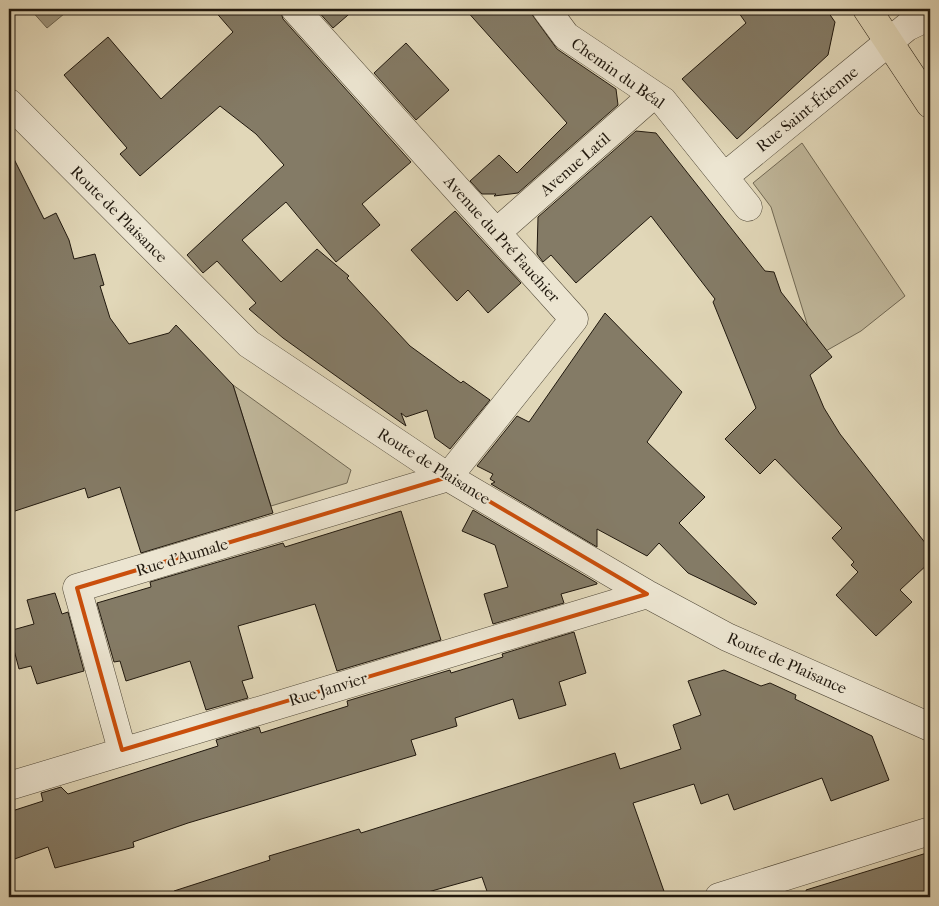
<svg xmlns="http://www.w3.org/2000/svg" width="939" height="906" viewBox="0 0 939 906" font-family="'IM FELL French Canon',serif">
	<rect width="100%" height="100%" fill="#e1d7b8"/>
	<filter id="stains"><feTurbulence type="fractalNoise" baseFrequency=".004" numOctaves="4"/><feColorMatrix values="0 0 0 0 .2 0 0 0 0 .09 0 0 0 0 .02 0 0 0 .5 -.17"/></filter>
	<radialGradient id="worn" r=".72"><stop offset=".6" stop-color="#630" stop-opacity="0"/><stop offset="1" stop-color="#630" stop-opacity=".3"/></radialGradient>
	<path fill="#c0b79b" stroke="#706854" d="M802,143L905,296L861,331L817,356L771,207L753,183Z
		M233,385L351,470L347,483L271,506Z"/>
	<path fill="#9f967e" stroke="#6c6451" d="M30,9H70L47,28Z"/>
	<path fill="#847b66" stroke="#20180e" d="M213,9H280L283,19L411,162L362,204L380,225L336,262L286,202L242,240L281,282L317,249L349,276L347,278L410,346L461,383L463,381L490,400L450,449L435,438L427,410L406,417L401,413L406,426L283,338L249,309L256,303L217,261L203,273L187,255L284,165L256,134L220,106L140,176L120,154L127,148L64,75L108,37L161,99L233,32Z
		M316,9H355L333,28Z
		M465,9H528L557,49L616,89L618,105L518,193L494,196L496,194H482L470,181L499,155L517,173L567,123Z
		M736,9H826L835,22L828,55L737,139L682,79L746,23Z
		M406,43L449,90L416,120L374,73Z
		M636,131L656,133L765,271L774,272L781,292L832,357L810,375L824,408L840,434L930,549V562L900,590L912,602L876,636L836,595L858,572L851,565L854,562L832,538L842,528L775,459L760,474L725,439L756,408L713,302L715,299L651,216L576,283L551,255L543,262L537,254L538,217Z
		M9,149L44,219L56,213L69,240L74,259L95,254L104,285L100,286L110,318L129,344L169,333L176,325L233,385L273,513L141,553L120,487L88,498L85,488L9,513Z
		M455,211L521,283L488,313L468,290L457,301L411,250Z
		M605,313L682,392L647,442L705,497L679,523L757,603L755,605L688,573L659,543L647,556L597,529V547L491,484L495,482L490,479L493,474L477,466L517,416L529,422Z
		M473,510L597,583V584L561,594L564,603L493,624L484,594L508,587L495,545L462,531Z
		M401,511L441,640L337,671L315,604L238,626L253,678L242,681L248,698L206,710L190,661L126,681L120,661L114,662L97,603L151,587L150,582L283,543L285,547Z
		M55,593L62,614L68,612L84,671L37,684L31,666L19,669L9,631L34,624L27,600Z
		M574,632L586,673L559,682L566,705L519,719L513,699L455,718L457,726L411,740L416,755L188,823L133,842L134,847L55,868L48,847L9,861V812L43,801L41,793L61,787L68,794L218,746L216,740L259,727L261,733L348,706L347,701L450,670L451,673L503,657L502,654Z
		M724,670L761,686L770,683L796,695L795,699L872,736L889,780L831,801L822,778L734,810L728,794L701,804L694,784L633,803L666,897H489L482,877L428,892L430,897H175L174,891L270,860L269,856L359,829L361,833L615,753L620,769L681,749L673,725L701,715L688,681Z
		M930,852V897H807L806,890Z"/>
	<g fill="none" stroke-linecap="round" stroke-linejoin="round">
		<g stroke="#504838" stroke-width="29">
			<path id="minor" d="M546,9L566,36L663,101L748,207
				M9,103L249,344L448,477L647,594L727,637L930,727
				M724,177L907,27L930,16
				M497,232L653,95
				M122,750L77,588L448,477L574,319L295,9
				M9,786L647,594
				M719,897L930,831"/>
		</g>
		<g stroke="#20180e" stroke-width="29">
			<path id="major" d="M867,9L930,104"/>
		</g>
		<use href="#minor" stroke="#ece5d1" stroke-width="28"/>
		<use href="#major" stroke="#e1d7b8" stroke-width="28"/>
	</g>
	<path fill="none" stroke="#ca4f0c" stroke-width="4" stroke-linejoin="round" d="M448,477L647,594L122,750L77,588Z"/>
	<g text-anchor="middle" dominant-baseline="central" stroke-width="4" stroke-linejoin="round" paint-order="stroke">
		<g font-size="16" fill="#20180e" stroke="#ece5d1">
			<text transform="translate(618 73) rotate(35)">Chemin du Béal</text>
			<text transform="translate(807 109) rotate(-39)">Rue Saint-Étienne</text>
			<text transform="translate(575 164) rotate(-41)">Avenue Latil</text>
			<text transform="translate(119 214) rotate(45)">Route de Plaisance</text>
			<text transform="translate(502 239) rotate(48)">Avenue du Pré Fauchier</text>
			<text transform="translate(434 466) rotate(32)">Route de Plaisance</text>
			<text transform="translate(182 557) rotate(-17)">Rue d'Aumale</text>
			<text transform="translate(787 663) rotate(24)">Route de Plaisance</text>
			<text transform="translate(328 689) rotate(-17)">Rue Janvier</text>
		</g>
	</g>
	<rect width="939" height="906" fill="none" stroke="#e1d7b8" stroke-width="30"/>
	<rect x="10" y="10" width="919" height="886" fill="none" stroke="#20180e" stroke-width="2.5"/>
	<rect x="15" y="15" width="909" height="876" fill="none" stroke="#20180e"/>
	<rect width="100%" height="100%" filter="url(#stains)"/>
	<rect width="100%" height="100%" fill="url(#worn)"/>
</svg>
